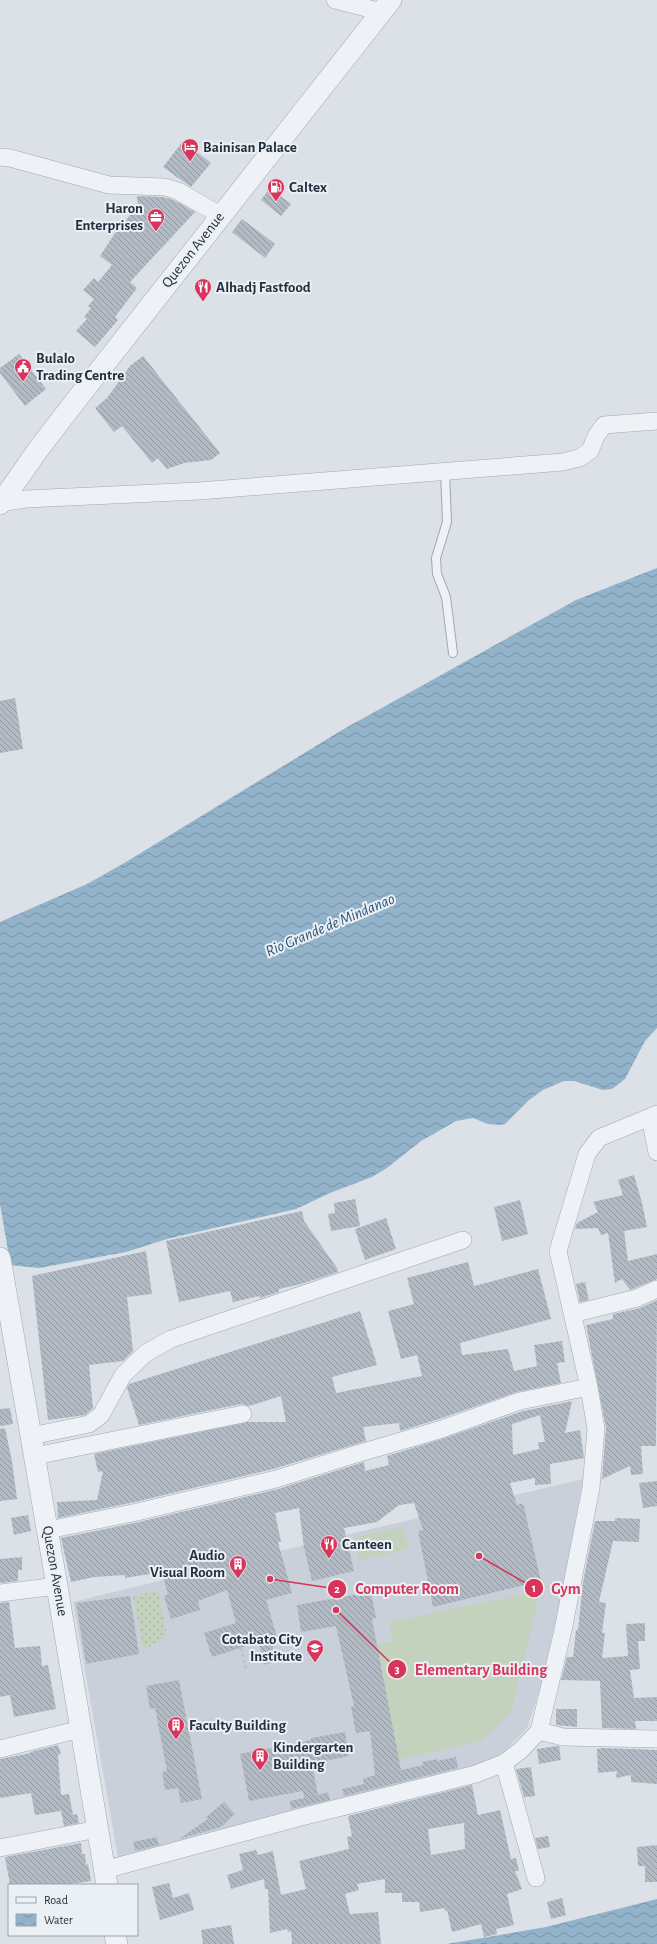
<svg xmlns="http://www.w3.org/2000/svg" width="657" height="1944" viewBox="0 0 657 1944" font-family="'Alegreya Sans',sans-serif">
	<defs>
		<pattern id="grass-dots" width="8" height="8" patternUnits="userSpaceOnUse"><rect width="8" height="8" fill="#c3d2bc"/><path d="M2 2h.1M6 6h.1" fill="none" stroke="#a7b5a3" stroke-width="1.8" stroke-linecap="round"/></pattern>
		<pattern id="water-waves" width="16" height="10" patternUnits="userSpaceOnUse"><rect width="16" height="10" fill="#93b3cb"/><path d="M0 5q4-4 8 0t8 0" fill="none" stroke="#7892a6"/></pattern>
		<pattern id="building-back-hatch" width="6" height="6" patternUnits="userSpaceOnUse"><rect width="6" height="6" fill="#b2bbc4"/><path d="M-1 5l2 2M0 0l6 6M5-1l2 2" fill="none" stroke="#9198a1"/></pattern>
	</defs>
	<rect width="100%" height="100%" fill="#dbe1e7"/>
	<path fill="#c9d0d9" d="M583,1479L566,1573L542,1683L527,1728L506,1750L483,1765L119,1863L73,1602L350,1534Z"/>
	<path fill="url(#grass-dots)" d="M158,1591L167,1636L144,1650L133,1596Z"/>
	<path fill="#c3d2bc" d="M403,1526L409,1548L360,1561L354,1538Z
		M540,1591L511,1712L482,1740L399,1760L377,1644L393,1641L389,1622Z"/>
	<path fill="url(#water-waves)" d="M657,568V1028L645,1041L625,1079L612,1089L603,1090L574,1081H564L543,1090L529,1100L505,1124L500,1125L488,1124L473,1118L456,1121L421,1141L387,1168L372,1177L330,1193L296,1209L167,1239L126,1252L39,1268L0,1264V922L87,884L126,862L342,730L576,600Z
		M657,1899V1944H447L546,1927Z"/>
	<path fill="#dbe1e7" d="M0,1204L11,1268L0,1266Z"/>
	<path fill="url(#building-back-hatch)" fill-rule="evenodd" d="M183,141L211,163L191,187L163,167Z
		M270,188L291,204L281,216L261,200Z
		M137,196L163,197L174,200L195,212L130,282L137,288L115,317L118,320L95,347L76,331L87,319L84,317L91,308L88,306L94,299L83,290L94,278L98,282L112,265L100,256L113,236L138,205Z
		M242,219L275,244L265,258L232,232Z
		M19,354L46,389L25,406L0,373V368Z
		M143,356L220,453L211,460L184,463L167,469L158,458L152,463L122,426L114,432L95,408L107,398L130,366Z
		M15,698L23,749L0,753V701Z
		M634,1175L642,1203L647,1227L624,1231L628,1261L657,1254V1279L630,1290L622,1279L615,1283L608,1233L601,1235L598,1228L575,1229L577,1223L598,1212L593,1202L623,1195L618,1180Z
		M355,1199L360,1226L331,1231L328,1214L335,1213L334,1203Z
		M520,1200L528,1234L502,1241L494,1207Z
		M302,1211L304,1221L337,1268L338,1272L301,1284L279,1289V1292L260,1298L259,1296L233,1302L230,1291L179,1302L166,1241Z
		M386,1218L396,1249L365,1260L355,1229Z
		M146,1251L152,1294L127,1297L133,1351L123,1361L89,1365L93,1408L85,1415L48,1420L32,1276Z
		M468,1262L474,1286L538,1269L551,1319L460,1343L462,1355L508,1349L514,1371L537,1366L534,1345L562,1341L565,1362L557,1363L561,1383L517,1392L436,1420L400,1431L399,1423L363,1427L366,1441L273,1469L135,1502L58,1518L57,1502L97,1500L103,1471L98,1472L94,1454L248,1422H286L281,1396L249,1406L241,1404L139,1425L127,1388L129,1384L360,1311L377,1365L332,1377L336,1393L422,1376L417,1355L401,1359L388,1311L414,1304L407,1278Z
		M585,1282L589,1300L580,1302L576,1284Z
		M657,1300L656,1446H641L643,1474L631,1475L630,1466L602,1479L606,1428L586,1325L613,1319V1314L640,1308Z
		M572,1401L565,1433L580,1430L584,1458L550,1464L551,1484L535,1485V1478L510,1483L517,1505L523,1503L541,1581L433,1607L418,1531L423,1530L414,1503L399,1505L377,1522L344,1528L354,1571L312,1581L304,1548L299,1508L275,1513L281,1542H278L292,1593L266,1600L277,1637L271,1639L276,1662L263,1665L259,1642L212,1657L204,1633L236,1623L227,1590L198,1601L200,1610L171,1619L164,1596L168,1594L162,1572L125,1578V1575L94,1577L71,1582L61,1538L139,1522L278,1489L364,1462L365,1471L389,1465L387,1456L442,1439L523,1411ZM540,1415L545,1442H538L539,1449L513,1455L512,1424Z
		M10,1408L13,1424L0,1426V1409Z
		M5,1428L12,1461L17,1499L0,1501V1429Z
		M657,1481V1506L643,1508L639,1483Z
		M28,1515L31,1531L14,1535L11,1518Z
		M615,1518L640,1519L639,1542L613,1541L599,1602L606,1603L602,1633H605L602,1658L628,1656L626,1624L645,1623V1641H638L640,1669L630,1670L634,1698L657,1697V1721H635L636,1729L602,1728L600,1681L561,1680L567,1657H573L576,1630H578L583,1582L595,1521H615Z
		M22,1557V1570H18V1581L0,1583V1559Z
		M371,1592L376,1618L372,1619L401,1770L423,1765L422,1762L437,1759V1761L456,1757L458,1768L344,1796L342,1789L364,1784L363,1779L375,1775L370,1731L356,1733L351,1707L354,1706L336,1626L301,1632L297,1605Z
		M130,1596L139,1654L86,1664L76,1603Z
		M9,1602L15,1648L40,1646L42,1666L48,1665L56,1709L14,1717L10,1695L0,1697V1603Z
		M179,1680L202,1799L181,1803L178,1788L165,1790L162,1772L167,1771L155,1708L150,1709L146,1686Z
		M556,1709H577V1727L556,1725Z
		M345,1732L349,1756L312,1764L318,1795L328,1792L330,1800L291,1809L290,1801L304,1798L303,1791L249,1801L240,1754L311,1740V1738Z
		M58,1745L61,1754L58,1755L61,1795L69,1794L73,1815L77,1814L79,1823L64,1826L61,1811L35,1815L31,1793L0,1798V1759L31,1753L30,1752Z
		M557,1746H559L561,1760L539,1764L537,1749Z
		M603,1748L657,1750V1784L631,1782V1775L616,1778L617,1771L598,1773L597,1749Z
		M531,1767L535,1796L524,1797L516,1769Z
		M472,1785L478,1815L500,1810L511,1859L516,1858L519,1871H515L522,1889L507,1894L514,1925L496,1929L497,1934L484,1937L481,1924L452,1932L447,1910L445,1911V1908L420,1912L419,1902H402V1893H385V1879L357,1884L359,1890L345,1894L350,1914L378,1912L381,1944H292L291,1931L288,1932L287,1929L270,1933L268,1889H265L264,1879L231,1889L227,1875L243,1870L239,1854L256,1850L258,1855L273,1851L281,1895L306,1889L299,1861L349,1849L347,1837L352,1836L348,1816ZM464,1823L465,1849L431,1855L428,1829Z
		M224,1802L235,1814L221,1827L179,1839L208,1819L206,1817Z
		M548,1836L550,1847L538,1849L535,1838Z
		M157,1837L159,1845L135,1851L133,1842Z
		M81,1843L82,1854H85L86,1865L88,1864L91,1881L64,1885H10L5,1857Z
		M657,1845V1882H645V1866H638L637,1847Z
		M169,1883L173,1898L189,1893L194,1910L160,1920L152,1887Z
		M562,1898L566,1915L551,1919L547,1902Z
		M231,1925L234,1944H203L201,1930Z"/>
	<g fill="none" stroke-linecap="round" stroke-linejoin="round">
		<g stroke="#a0a8b1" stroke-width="10">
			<path id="service" d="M445,471L447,522L436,558L437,574L446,597L453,653"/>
		</g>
		<g stroke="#a0a8b1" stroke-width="18">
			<path id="minor" d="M335,0L382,12
				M0,157L10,158L109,185L165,187L178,191L220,215
				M0,503L26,499L199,491L563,462L579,458L590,451L596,436L604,425L657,421
				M650,1117L657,1152
				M572,1314L637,1298L657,1289
				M31,1436L89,1424L101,1415L123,1375L146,1353L171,1339L463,1240
				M35,1456L243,1414
				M48,1530L137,1512L276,1479L353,1455L439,1430L520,1401L589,1387
				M0,1593L57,1586
				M539,1731L563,1737L657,1739
				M0,1749L81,1729
				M504,1763L536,1878
				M0,1848L98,1829
				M104,1870L301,1817L476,1774L504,1763L521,1750L539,1731L563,1630L591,1488L596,1429L589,1387L558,1251L587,1154L599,1138L657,1114"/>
		</g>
		<g stroke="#a0a8b1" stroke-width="22">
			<path id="tertiary" d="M0,504L40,447L77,399L391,0
				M0,1258L57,1586L107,1885
				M115,1935L117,1944"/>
		</g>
		<path stroke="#b9bfc5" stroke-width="2.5" stroke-dasharray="3 3" stroke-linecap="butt" d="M241,1648L246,1669"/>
		<use href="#service" stroke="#eef1f5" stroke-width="8"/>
		<use href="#minor" stroke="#eef1f5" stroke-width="17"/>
		<use href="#tertiary" stroke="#eef1f5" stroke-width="21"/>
	</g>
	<defs>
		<g id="hotel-pin" transform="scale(0.9)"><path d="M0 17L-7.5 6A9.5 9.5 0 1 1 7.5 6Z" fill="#d8345c" stroke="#ebf0f5"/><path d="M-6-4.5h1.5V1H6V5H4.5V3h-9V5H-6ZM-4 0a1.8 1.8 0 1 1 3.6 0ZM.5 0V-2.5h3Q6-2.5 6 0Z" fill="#fff"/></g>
		<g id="fuel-pin" transform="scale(0.9)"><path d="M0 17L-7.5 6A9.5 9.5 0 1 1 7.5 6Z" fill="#d8345c" stroke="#ebf0f5"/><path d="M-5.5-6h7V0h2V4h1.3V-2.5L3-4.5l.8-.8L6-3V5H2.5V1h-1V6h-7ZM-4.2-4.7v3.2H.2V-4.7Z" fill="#fff"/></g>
		<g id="office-pin" transform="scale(0.9)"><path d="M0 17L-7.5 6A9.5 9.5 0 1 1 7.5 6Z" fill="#d8345c" stroke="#ebf0f5"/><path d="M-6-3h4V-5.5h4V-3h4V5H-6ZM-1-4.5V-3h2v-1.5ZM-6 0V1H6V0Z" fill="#fff"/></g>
		<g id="restaurant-pin" transform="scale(0.9)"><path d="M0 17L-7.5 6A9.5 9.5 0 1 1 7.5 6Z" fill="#d8345c" stroke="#ebf0f5"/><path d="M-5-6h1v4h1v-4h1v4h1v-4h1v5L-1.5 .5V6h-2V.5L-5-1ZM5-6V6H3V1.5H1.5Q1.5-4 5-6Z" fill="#fff"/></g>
		<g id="civic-pin" transform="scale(0.9)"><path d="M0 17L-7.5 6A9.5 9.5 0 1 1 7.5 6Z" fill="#d8345c" stroke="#ebf0f5"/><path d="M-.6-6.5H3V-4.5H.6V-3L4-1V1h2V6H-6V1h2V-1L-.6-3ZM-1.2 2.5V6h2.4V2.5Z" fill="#fff"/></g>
		<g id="building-pin" transform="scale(0.9)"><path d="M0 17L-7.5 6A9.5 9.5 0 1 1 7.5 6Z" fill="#d8345c" stroke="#ebf0f5"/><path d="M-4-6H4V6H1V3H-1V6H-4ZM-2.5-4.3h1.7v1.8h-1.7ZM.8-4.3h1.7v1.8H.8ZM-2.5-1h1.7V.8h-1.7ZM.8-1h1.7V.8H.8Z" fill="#fff"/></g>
		<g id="school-pin" transform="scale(0.9)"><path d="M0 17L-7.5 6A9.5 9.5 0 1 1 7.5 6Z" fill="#d8345c" stroke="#ebf0f5"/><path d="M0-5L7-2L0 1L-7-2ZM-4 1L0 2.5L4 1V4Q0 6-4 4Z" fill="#fff"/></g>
	</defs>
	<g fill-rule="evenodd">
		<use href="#hotel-pin" x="190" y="147"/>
		<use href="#fuel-pin" x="276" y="187"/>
		<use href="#office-pin" x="156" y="217"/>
		<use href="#restaurant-pin" x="203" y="287"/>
		<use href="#civic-pin" x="23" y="367"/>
		<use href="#restaurant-pin" x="329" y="1544"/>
		<use href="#building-pin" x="238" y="1564"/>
		<use href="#school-pin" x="315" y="1648"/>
		<use href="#building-pin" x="176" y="1725"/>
		<use href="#building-pin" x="260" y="1756"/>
	</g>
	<g text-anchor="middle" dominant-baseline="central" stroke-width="4" stroke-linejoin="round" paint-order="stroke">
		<g font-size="15" font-weight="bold" fill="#24303e" stroke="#ebf0f5" text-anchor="start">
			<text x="203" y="147">Bainisan Palace</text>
			<text x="289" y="187">Caltex</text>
			<text x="143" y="208" text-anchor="end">Haron<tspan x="143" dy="17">Enterprises</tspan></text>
			<text x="216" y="287">Alhadj Fastfood</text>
			<text x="36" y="358">Bulalo<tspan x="36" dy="17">Trading Centre</tspan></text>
			<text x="342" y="1544">Canteen</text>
			<text x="225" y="1555" text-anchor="end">Audio<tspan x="225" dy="17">Visual Room</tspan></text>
			<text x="302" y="1639" text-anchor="end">Cotabato City<tspan x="302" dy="17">Institute</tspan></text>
			<text x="189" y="1725">Faculty Building</text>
			<text x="273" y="1747">Kindergarten<tspan x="273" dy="17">Building</tspan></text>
		</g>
		<g font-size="15" fill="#24303e" stroke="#ebf0f5">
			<text transform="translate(193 250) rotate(-52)">Quezon Avenue</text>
			<text transform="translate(55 1571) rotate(80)">Quezon Avenue</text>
		</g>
		<g font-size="16" font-style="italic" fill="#2b5375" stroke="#ebf0f5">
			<text transform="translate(330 925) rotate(-23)">Rio Grande de Mindanao</text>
		</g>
	</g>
	<path fill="none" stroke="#d8345c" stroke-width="1.5" d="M479 1556L534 1588M270 1579L337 1589M336 1610L397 1669"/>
	<g fill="#d8345c" stroke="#ebf0f5" stroke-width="1.5">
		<circle cx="479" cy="1556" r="4"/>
		<circle cx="270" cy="1579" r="4"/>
		<circle cx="336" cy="1610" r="4"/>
		<circle cx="534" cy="1588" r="10"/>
		<circle cx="337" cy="1589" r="10"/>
		<circle cx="397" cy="1669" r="10"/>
	</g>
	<g font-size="12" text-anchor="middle" font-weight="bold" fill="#fff">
		<text x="534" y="1592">1</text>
		<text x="337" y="1593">2</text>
		<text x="397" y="1673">3</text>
	</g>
	<g font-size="16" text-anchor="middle" font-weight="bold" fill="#d8345c" stroke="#ebf0f5" stroke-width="4" stroke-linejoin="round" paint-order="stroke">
		<text x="566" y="1594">Gym</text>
		<text x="407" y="1594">Computer Room</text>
		<text x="481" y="1675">Elementary Building</text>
	</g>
	<rect x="8" y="1884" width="130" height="52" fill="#ebf0f5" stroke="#9ba3ac"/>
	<rect x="16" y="1897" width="20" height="6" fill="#eef1f5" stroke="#9ba3ac"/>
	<text x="44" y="1904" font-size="12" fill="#24303e">Road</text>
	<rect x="16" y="1914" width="20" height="12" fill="url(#water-waves)" stroke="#9ba3ac"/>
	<text x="44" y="1924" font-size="12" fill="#24303e">Water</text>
</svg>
